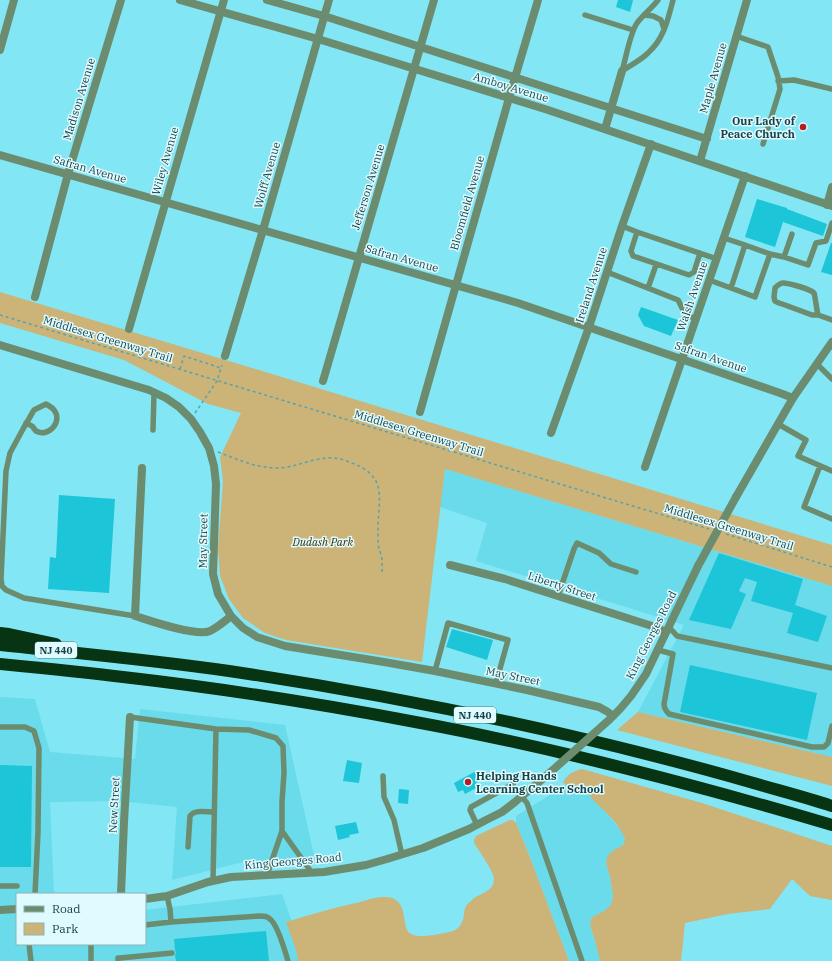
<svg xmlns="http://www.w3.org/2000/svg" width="832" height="961" viewBox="0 0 832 961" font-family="'IBM Plex Serif',serif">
	<rect width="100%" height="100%" fill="#82e6f5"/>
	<path fill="#69dbeb" d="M445,469L832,586V757L638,712L684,625L476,561L487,523L440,507Z
		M0,697L35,699L50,752L135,759L140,709L285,725L315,860L239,863L172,880L177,807L119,801L50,802L54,894H17V944H145V910L282,894L306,961H0Z
		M566,785L586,792L603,809L614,822L623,833L625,839L623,845L612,851L606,863L610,877L613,896L611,905L604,911L594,916L591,928L595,941L600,961H569L531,860L516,823V816Z"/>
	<path fill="#ccb378" d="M0,292L252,368L832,545V586L445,469L422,662L286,640L265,633L243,618L229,599L220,576L218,549L223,481L220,457L241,413L208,404L124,360L0,323Z
		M638,712L832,757V786L617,730Z
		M582,769L702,803L832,846V900L810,896L792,879L770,909L728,914L685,923L681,961H600L595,941L591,928L590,921L594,916L604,911L611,905L613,896L610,877L606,863L607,857L612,851L623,845L625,839C619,824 606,812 594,801C592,798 589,794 585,792C578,788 568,789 563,782C568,774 573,771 582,769Z
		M510,820H513L516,823L531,860L569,961H298L296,950L286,922C309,915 333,908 356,903C365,901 374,897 383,897C412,896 399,928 411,934C413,935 417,936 419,936C424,937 451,933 455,930C457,929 460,926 461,924C465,918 463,911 466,906C467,904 470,902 472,900C480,893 493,892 494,880C495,873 479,851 474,843V840L476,836Z"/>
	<path fill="#1cc5d8" d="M618,0H633L630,12L616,7Z
		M757,199L787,208V209L827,224L823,236L783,222L775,247L745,237Z
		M831,243H832V275L821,272Z
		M641,307L678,320L671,336L644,326L638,315Z
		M59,495L115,499L109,593L48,589L50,557L56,558Z
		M719,553L803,579L795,605L827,616L818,642L787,633L793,613L751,601L757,582L745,578L739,591L746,594L731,629L689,620Z
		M452,629L493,640L487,660L446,647Z
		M690,665L817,693L807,740L680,712Z
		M347,760L362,763L359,783L343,781Z
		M0,765L32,766L31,867H0Z
		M476,771L481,780L476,783L478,787L465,794L463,790L458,792L454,783Z
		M399,789L409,790L408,804L398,803Z
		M356,822L359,833L349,835L350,837L338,840L335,826Z
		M266,931L269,961H176L175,955L176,953L175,950L174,939Z"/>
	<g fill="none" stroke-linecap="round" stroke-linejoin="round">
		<path stroke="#56a3ae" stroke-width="1.5" stroke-dasharray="3 3" stroke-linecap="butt" d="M0,315L709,529
			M180,369L184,356L221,368L222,365
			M195,413L217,381L221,368
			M218,452C237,459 256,468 277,468C294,468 310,459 327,458C338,457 347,461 357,465C363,468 370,472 374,478C384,491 377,516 378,531C378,535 378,540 378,544C379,550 382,555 382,562C382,566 382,570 382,574
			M726,534L832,567"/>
		<path stroke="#6c8c6f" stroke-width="5.5" d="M585,15L633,30
			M644,15L653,16L661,20L664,29
			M736,36L768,47L778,77L780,89L763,144
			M622,71C631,65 641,60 648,53C664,39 668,19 673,0
			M622,71C626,58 630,33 637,23C643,15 652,8 658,0
			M778,81L794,80L832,89
			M622,226L637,232L717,259
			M637,232L631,251L633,256L689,275L694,272L700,253
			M792,234L784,257L808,265L816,243L826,241L832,223
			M745,245L770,254L784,257
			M607,272L678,300C685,312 681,313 696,319
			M709,280L731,288L745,245L724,238
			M648,288L656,265
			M731,288L755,297L770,254
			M818,315C817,312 815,295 814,293C811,289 788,283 783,283C780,283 777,286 775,288L774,297L775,301L779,303L785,305L812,315H818L832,320
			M817,364L832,379
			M26,423C27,423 31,426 32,426C33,427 35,430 36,431C49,438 63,421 54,410C52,407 49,406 46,404L34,410L23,429L10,453L6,471L1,579L2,586L6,590L24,598L135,616
			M778,424L806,440L798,456L832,471
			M153,430L154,393
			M820,466L804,507L832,519
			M558,596L574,549L577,543L599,553L611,564L636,572
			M669,627L677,636L832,668
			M658,650L673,654L664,704C664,708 666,711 669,714L812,747H824L828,743L832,726
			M435,671L448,623L508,640L496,683
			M130,717L216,729L213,881
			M0,727H25L34,731L39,748L38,832L35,894
			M216,729L249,730L276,738L283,746L284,773L282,802V831L267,875
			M383,776L384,797L394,820L402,855
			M522,797L527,803L582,961
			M477,825L470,810L471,807L513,784
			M282,831L312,873
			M188,847L190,816C195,809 206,812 214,812
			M0,886H17
			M167,896L170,909L171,922
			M145,925L171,922L259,916C264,916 268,916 271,920C278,926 285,951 288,961
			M29,944L31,961
			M91,961V944
			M118,961V958H120L172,953"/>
		<path stroke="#6c8c6f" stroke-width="8" d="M267,0L324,16L707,139
			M0,50L14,0
			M605,129L622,71
			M0,155L518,303L780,393L793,398
			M700,161L747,0
			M35,297L68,174L121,0
			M129,329L224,0
			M0,345L149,390L166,398L179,407L191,419L200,432L209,448L214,466L216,484L213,574L218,594L231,616L243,628L257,637L285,646L384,662L435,671L527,690L599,707L608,712L613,716
			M225,356L263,230L329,0
			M323,381L434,0
			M420,412L509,98L538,0
			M551,433L589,327L622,226L651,144
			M645,467L745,176
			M142,468L135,616C151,621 196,637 210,631C218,627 225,621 231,616
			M450,565L505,579L652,626L666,632
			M121,894L124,822L130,717"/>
		<path stroke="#6c8c6f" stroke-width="8" d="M180,0L318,39L548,110L832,206
			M827,205L832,187
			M736,497L793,398L832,342
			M609,720L620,709L631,696L646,674L698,566
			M145,899L167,896L208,882L231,877L324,872L366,865L387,859L423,848L469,829L486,820L502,812L515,802L545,777
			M0,910L17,909"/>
		<path stroke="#073412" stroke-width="12" d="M0,633L9,634L56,644
			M0,645C76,653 153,660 229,671C344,688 459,710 572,736C632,750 691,765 750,782C777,790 805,797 832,806
			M0,664C41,668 82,672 123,677C219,688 315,703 410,721C552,747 693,784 832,825"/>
		<path stroke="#6c8c6f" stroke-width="8" d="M698,566L736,497
			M545,777L609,720"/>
	</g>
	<g fill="#b1201e" stroke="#e0fbff" stroke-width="1.5">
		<circle cx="803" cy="127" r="4"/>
		<circle cx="468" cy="782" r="4"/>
	</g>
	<g text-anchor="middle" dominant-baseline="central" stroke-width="3" stroke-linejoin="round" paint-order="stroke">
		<g fill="#e0fbff" stroke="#537a7f" stroke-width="1">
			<rect x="35" y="642" width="42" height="16" rx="3"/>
			<rect x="454" y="707" width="42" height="16" rx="3"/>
		</g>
		<g font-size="10" font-weight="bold" fill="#174348">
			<text x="56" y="650">NJ 440</text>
			<text x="475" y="715">NJ 440</text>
		</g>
		<g font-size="11" fill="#174348" stroke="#e0fbff">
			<text transform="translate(713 78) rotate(-74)">Maple Avenue</text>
			<text transform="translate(511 87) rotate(17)">Amboy Avenue</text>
			<text transform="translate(79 99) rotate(-73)">Madison Avenue</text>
			<text transform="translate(165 161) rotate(-74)">Wiley Avenue</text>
			<text transform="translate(90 169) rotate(16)">Safran Avenue</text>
			<text transform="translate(267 175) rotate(-74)">Wolff Avenue</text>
			<text transform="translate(368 187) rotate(-73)">Jefferson Avenue</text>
			<text transform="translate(467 203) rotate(-74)">Bloomfield Avenue</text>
			<text transform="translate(402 258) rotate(16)">Safran Avenue</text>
			<text transform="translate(591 285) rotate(-72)">Ireland Avenue</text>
			<text transform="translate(692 296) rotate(-71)">Walsh Avenue</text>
			<text transform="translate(108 339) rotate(17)">Middlesex Greenway Trail</text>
			<text transform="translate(711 357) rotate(19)">Safran Avenue</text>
			<text transform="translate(419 433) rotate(17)">Middlesex Greenway Trail</text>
			<text transform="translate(729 527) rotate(17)">Middlesex Greenway Trail</text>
			<text transform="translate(203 541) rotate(-89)">May Street</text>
			<text transform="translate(562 586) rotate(18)">Liberty Street</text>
			<text transform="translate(651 635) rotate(-63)">King Georges Road</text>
			<text transform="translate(513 676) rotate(12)">May Street</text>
			<text transform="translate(114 805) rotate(-87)">New Street</text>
			<text transform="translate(293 861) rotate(-5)">King Georges Road</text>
		</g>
		<g font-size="11" font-weight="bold" fill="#174348" stroke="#e0fbff" text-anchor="end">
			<text x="795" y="121">Our Lady of<tspan x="795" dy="13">Peace Church</tspan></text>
			<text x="476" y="776" text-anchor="start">Helping Hands<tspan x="476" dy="13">Learning Center School</tspan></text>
		</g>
		<g font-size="11" font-style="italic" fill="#3b2c00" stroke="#e0fbff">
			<text x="323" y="542">Dudash Park</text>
		</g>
	</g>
	<rect x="16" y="893" width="130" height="52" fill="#e0fbff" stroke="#90b1b6"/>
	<rect x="24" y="906" width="20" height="6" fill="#6c8c6f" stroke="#90b1b6"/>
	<text x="52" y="913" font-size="12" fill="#174348">Road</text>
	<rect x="24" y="923" width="20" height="12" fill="#ccb378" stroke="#90b1b6"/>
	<text x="52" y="933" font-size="12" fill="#174348">Park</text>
</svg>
